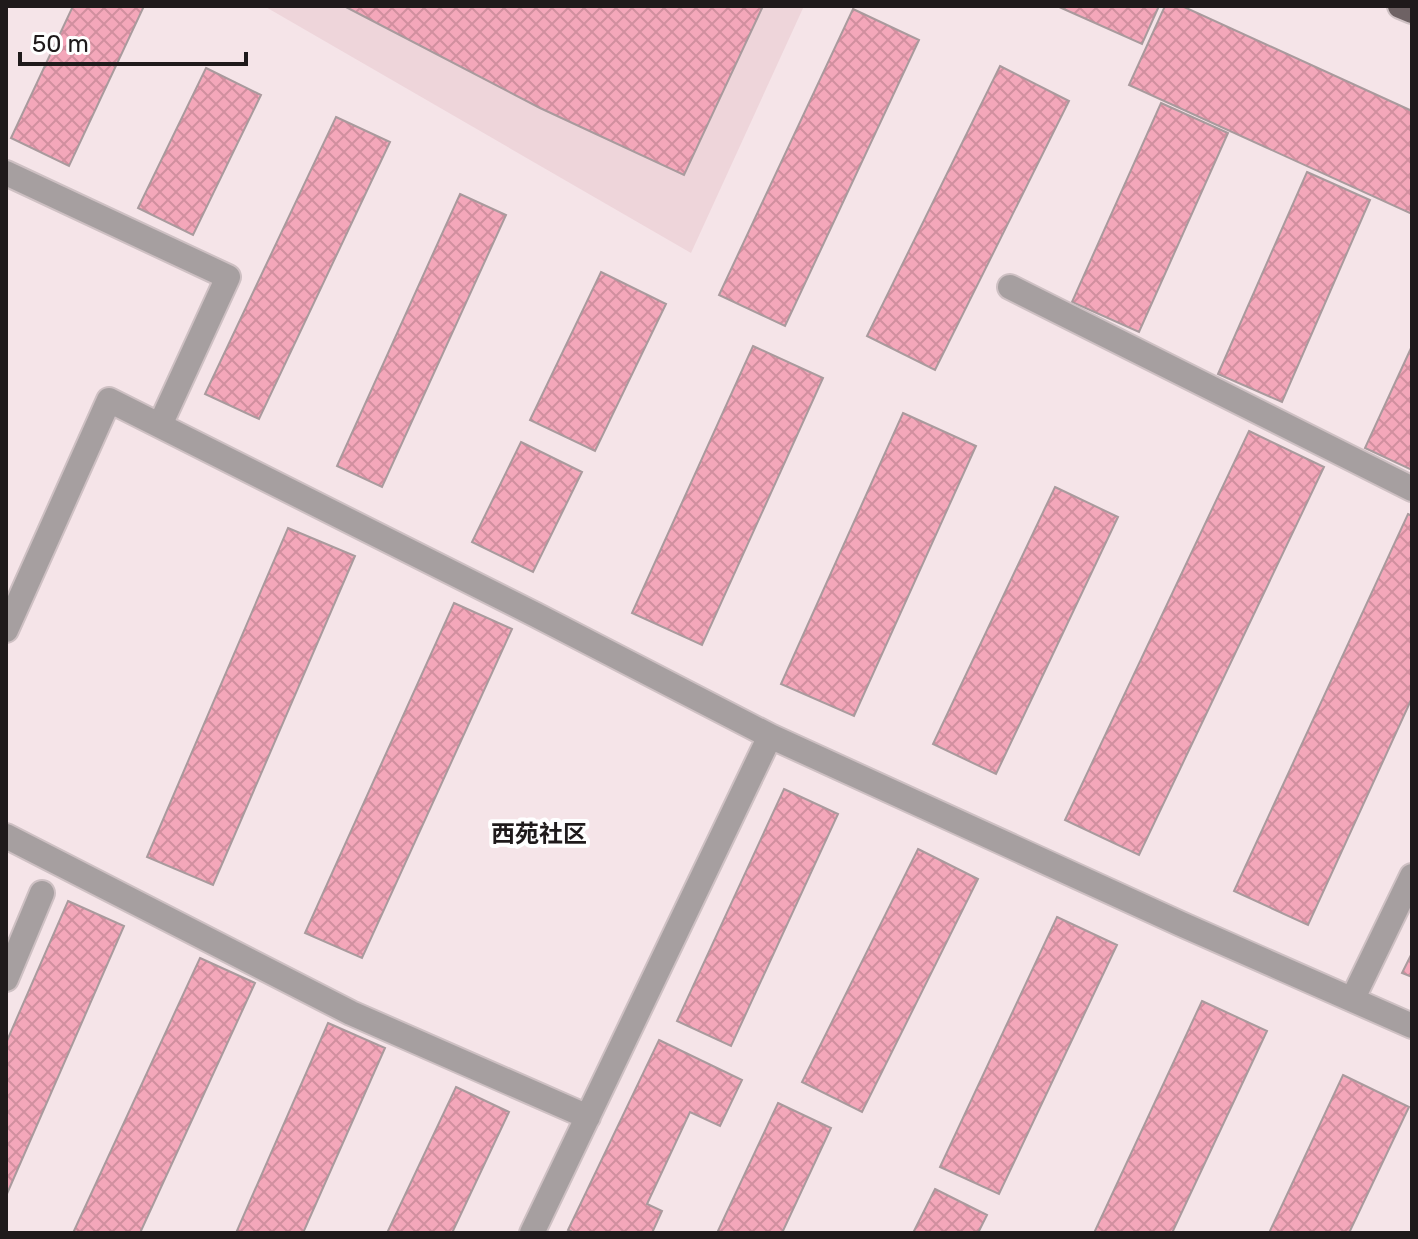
<svg xmlns="http://www.w3.org/2000/svg" width="1418" height="1239" viewBox="0 0 1418 1239" font-family="Rubik,'Noto Sans SC',sans-serif">
	<defs>
		<pattern id="building-cross-hatch" width="8" height="8" patternUnits="userSpaceOnUse" patternTransform="scale(2)"><rect width="8" height="8" fill="#f4a7ba"/><path d="M0 0l8 8M0 8l8-8" fill="none" stroke="#d18f9f"/></pattern>
	</defs>
	<rect width="100%" height="100%" fill="#f5e4e8"/>
	<path fill="#eed5da" d="M264,6H804L691,253Z"/>
	<path fill="url(#building-cross-hatch)" stroke="#a99a9d" stroke-width="2" d="M73,6H144L69,166L11,138Z
		M344,6H763L684,175L540,108Z
		M1057,6H1159L1142,44Z
		M1165,6H1182L1412,111V214L1129,85Z
		M853,9L919,40L785,326L719,295Z
		M1000,66L1069,101L935,370L867,336Z
		M206,68L261,95L193,235L138,208Z
		M1161,103L1228,133L1139,332L1072,302Z
		M336,117L390,142L259,419L205,394Z
		M1307,172L1370,200L1282,402L1218,374Z
		M460,194L506,215L382,487L337,466Z
		M601,272L666,304L595,451L530,420Z
		M753,346L823,378L702,645L632,613Z
		M1412,346V470L1365,448Z
		M903,413L976,446L854,716L781,684Z
		M1249,431L1324,467L1139,855L1065,820Z
		M521,442L582,472L533,572L472,542Z
		M1055,487L1118,517L996,774L933,744Z
		M1408,514L1412,516V698L1308,925L1234,891Z
		M288,528L355,556L213,885L147,857Z
		M454,603L512,629L362,958L305,933Z
		M784,789L838,814L731,1046L677,1021Z
		M918,849L978,879L862,1112L802,1082Z
		M68,901L124,926L6,1196V1043Z
		M1057,917L1117,945L999,1194L940,1167Z
		M1412,953V977L1402,973Z
		M200,958L255,983L140,1233H73Z
		M1202,1001L1267,1031L1172,1233H1094Z
		M328,1023L385,1048L303,1233H236Z
		M659,1040L742,1080L720,1126L690,1112L647,1204L662,1211L652,1233H575L568,1230Z
		M1343,1075L1409,1107L1349,1233H1269Z
		M456,1087L509,1112L452,1233H387Z
		M778,1103L831,1128L782,1233H717Z
		M935,1189L987,1215L978,1233H913Z"/>
	<g fill="none" stroke-linecap="round" stroke-linejoin="round">
		<g stroke="#cec0c3" stroke-width="28">
			<path id="minor" d="M6,173L228,277L160,425
				M1010,287L1412,489
				M6,630L109,400L536,615L770,736
				M6,836L351,1013L588,1117
				M6,979L42,893
				M1353,998L1412,876
				M532,1233L770,736L1181,924L1412,1026"/>
		</g>
		<g stroke="#cec0c3" stroke-width="28">
			<path id="major" d="M1400,6L1412,11"/>
		</g>
		<use href="#minor" stroke="#a69fa0" stroke-width="24"/>
		<use href="#major" stroke="#6e6264" stroke-width="24"/>
	</g>
	<g text-anchor="middle" dominant-baseline="central" stroke-width="8" stroke-linejoin="round" paint-order="stroke">
		<g font-size="24" font-weight="bold" fill="#1f1a1b" stroke="#fff">
			<text x="539" y="834">西苑社区</text>
		</g>
	</g>
	<rect width="1418" height="1239" fill="none" stroke="#1f1a1b" stroke-width="16"/>
	<path d="M20 52v12h226v-12" fill="none" stroke="#1f1a1b" stroke-width="4"/>
	<text x="32" y="52" font-size="24" fill="#1f1a1b" stroke="#ffffff" stroke-width="6" paint-order="stroke">50 m</text>
</svg>
